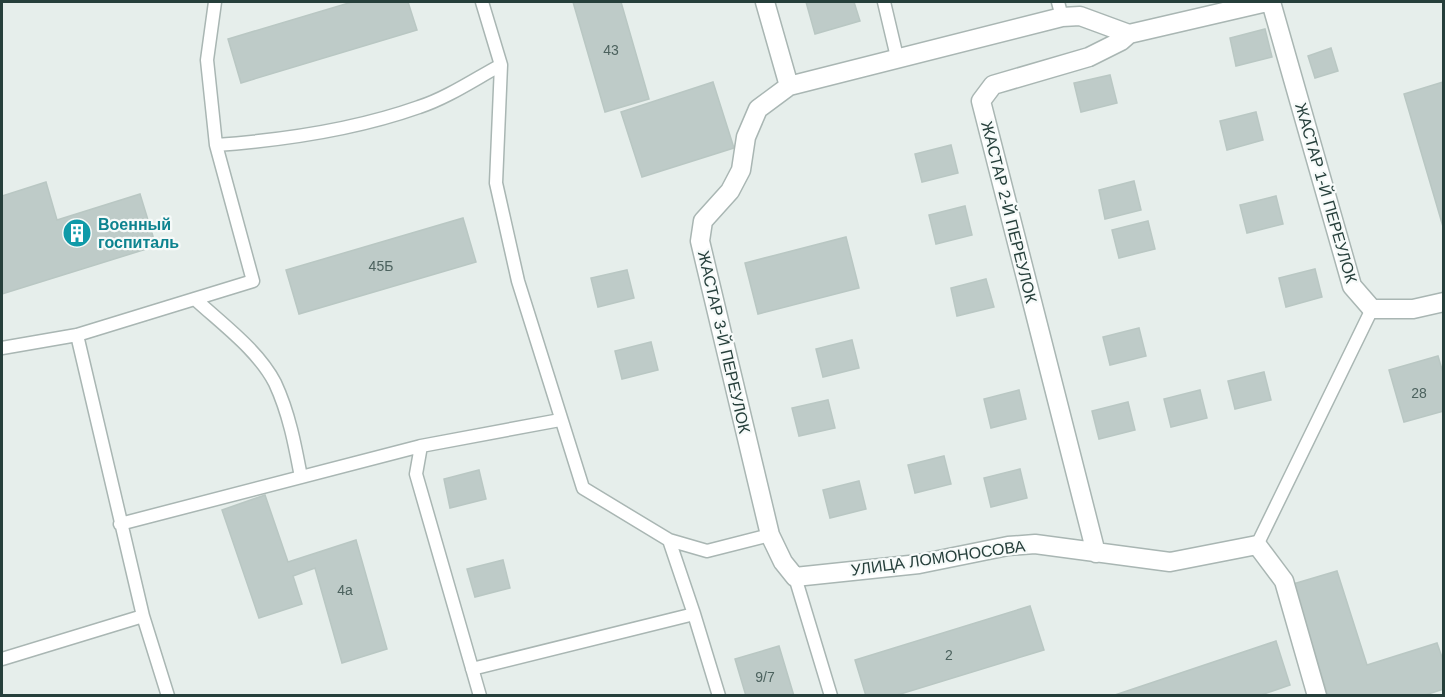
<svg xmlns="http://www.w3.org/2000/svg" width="1445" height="697" viewBox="0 0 1445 697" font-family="Arial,sans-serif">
	<rect width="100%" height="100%" fill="#e6eeeb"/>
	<path fill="#becbc8" stroke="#b9c7c3" stroke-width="1.5" d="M352,2H408L417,30L241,83L228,39Z
		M573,2H621L649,99L605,112Z
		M806,2H854L860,21L815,34Z
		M1265,29L1272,57L1236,66L1230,38Z
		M1331,48L1338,71L1315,78L1308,56Z
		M1110,75L1117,103L1081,112L1074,83Z
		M713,82L734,148L642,177L621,112Z
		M1443,82L1444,86V230L1404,94Z
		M1256,112L1263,140L1227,150L1220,121Z
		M951,145L958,173L922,182L915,154Z
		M1134,181L1141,210L1105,219L1099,190Z
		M46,182L57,220L140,194L156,246L2,294V196Z
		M1276,196L1283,224L1247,233L1240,205Z
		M965,206L972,235L936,244L929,215Z
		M463,218L476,262L299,314L286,270Z
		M1148,221L1155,249L1119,258L1112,230Z
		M846,237L859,288L758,314L745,263Z
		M1315,269L1322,297L1286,307L1279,278Z
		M627,270L634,298L598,307L591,278Z
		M986,279L994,307L957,316L951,288Z
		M1139,328L1146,356L1110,365L1103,337Z
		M852,340L859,368L823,377L816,349Z
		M651,342L658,370L622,379L615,351Z
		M1438,356L1444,376V411L1404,422L1389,370Z
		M1264,372L1271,400L1235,409L1228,381Z
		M1019,390L1026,419L991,428L984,399Z
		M1200,390L1207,418L1171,427L1164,399Z
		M828,400L835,428L799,436L792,408Z
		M1128,402L1135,430L1099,439L1092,411Z
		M944,456L951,484L915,493L908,465Z
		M1020,469L1027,498L991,507L984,478Z
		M479,470L486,499L450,508L444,479Z
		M859,481L866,509L830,518L823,490Z
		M265,495L288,562L356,540L387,649L342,663L315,568L293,576L302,604L259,618L222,510Z
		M503,560L510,588L475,597L467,569Z
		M1337,571L1367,665L1437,643L1444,663V689L1422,696H1328L1293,584Z
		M1030,606L1044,650L894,696H866L855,660Z
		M1276,641L1290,685L1258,696H1112Z
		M779,646L794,696H746L735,659Z"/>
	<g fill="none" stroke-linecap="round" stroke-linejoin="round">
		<g stroke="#a9b6b3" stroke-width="15">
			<path id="service" d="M215,2L207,60L216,145
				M482,2L501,65L496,183L518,281L583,488L669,540L707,551L770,535
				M884,2L897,57
				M1058,2L1062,17
				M195,299C222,324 258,350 275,383C289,413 295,445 301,477
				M2,348L77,335L253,281L216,145C285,140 354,130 419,107C447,98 475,79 501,65
				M120,524L421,446
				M1257,545L1372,309
				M795,577L831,696
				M694,614L719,696
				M143,616L168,696
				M2,659L143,616L77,335
				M472,669L694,614L669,540
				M480,696L416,474L421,446L560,420"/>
		</g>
		<g stroke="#a9b6b3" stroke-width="21">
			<path id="minor" d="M765,2L789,86
				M1271,2L1352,286L1372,309H1413L1444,302
				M1129,34L1080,16L1062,17L789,86L758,109L746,137L741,170L730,191L703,221L700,241L770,535L783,562L795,577L919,564L1008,546L1035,544L1170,562L1257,545L1284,581L1317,696
				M1096,553L981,101L993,85L1089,57L1121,41L1129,34L1267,2"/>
		</g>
		<use href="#service" stroke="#fff" stroke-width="12"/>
		<use href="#minor" stroke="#fff" stroke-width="18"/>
	</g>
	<defs>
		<g id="building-disc" transform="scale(1.5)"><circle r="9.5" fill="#0f9aa8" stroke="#f6faf9"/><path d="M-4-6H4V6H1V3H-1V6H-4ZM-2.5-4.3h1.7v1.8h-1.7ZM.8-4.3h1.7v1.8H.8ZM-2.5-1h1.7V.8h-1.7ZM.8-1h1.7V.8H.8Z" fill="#fff"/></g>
	</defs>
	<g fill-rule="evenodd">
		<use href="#building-disc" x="77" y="233"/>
	</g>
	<g text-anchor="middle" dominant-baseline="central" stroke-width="4.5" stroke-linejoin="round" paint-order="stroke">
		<g font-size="14" fill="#4c625e">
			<text x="611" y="50">43</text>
			<text x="381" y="266">45Б</text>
			<text x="1419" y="393">28</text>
			<text x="345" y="590">4а</text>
			<text x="949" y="655">2</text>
			<text x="765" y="677">9/7</text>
		</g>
		<g font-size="16" fill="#263f3b" stroke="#f6faf9">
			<text transform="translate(1326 193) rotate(74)">ЖАСТАР 1-Й ПЕРЕУЛОК</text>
			<text transform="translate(1009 212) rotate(76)">ЖАСТАР 2-Й ПЕРЕУЛОК</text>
			<text transform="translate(724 342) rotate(77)">ЖАСТАР 3-Й ПЕРЕУЛОК</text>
			<text transform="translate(938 558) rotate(-8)">УЛИЦА ЛОМОНОСОВА</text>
		</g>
		<g font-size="16" font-weight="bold" fill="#0d838f" stroke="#f6faf9" text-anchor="start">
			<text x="98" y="224">Военный<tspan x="98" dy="18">госпиталь</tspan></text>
		</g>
	</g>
	<rect width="1445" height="697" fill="none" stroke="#263f3b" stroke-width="6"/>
</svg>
